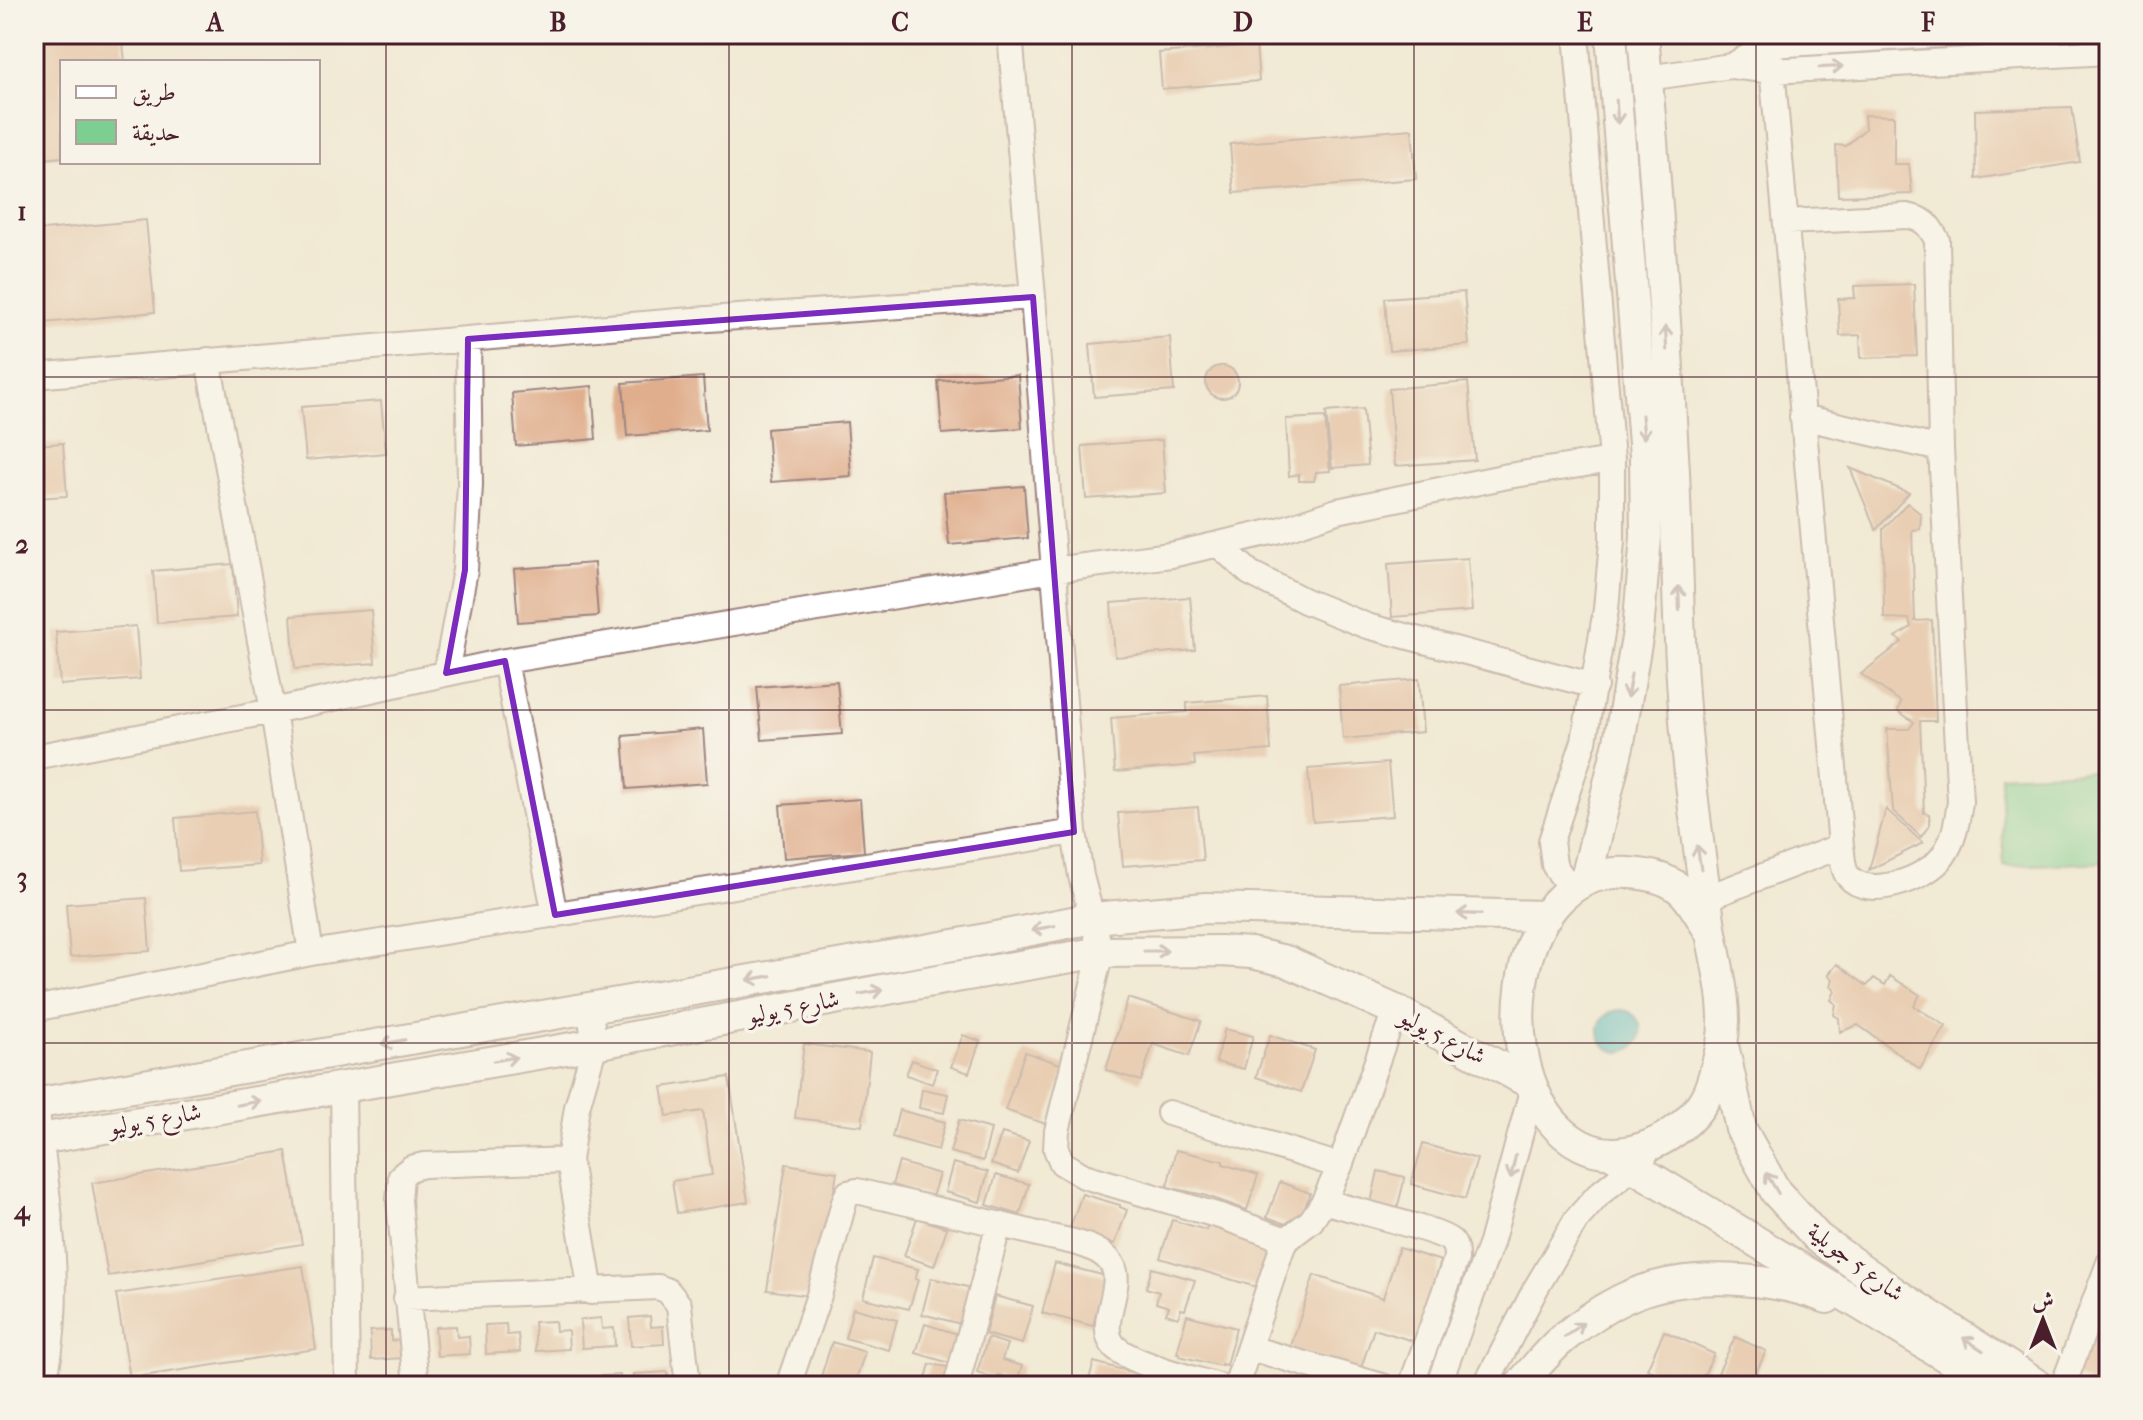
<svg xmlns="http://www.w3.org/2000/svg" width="2143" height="1420" viewBox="0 0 2143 1420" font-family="'IM FELL French Canon',Amiri,serif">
	<rect width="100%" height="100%" fill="#f7f3e8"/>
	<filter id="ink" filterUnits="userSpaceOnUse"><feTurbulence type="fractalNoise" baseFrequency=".0125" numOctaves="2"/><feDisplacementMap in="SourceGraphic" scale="16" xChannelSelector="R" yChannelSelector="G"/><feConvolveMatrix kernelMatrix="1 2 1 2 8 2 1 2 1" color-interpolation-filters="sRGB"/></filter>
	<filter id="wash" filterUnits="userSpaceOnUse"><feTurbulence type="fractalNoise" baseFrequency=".006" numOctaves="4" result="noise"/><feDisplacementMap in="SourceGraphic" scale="32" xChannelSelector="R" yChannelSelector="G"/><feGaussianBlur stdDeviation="1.8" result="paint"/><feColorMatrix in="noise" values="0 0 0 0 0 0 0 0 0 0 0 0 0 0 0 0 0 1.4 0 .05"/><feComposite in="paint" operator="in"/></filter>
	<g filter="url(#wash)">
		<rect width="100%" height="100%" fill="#f1e9d4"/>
		<path fill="#7ccf91" stroke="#63775e" stroke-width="2" d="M2109,770V862L2004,866L2000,775Z"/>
		<path fill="#41b1ba" stroke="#466872" stroke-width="2" d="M1599 1031a21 21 0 1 1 42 0a21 21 0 1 1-42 0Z"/>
		<g id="blocks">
			<path fill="#e0ae8d" d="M34,34H122L125,62H62V157L34,160Z
				M1256,45L1259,81L1162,89L1159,53Z
				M2072,107L2080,162L1976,179L1975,110Z
				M1864,115L1894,116V164H1909L1912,194L1838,196L1836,145L1846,146L1865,129Z
				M1412,129L1416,179L1234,193L1230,144Z
				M146,220L155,312L34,324V231Z
				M1914,284L1917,356L1861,358L1860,335L1840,336L1838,299L1855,298L1854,286Z
				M1464,292L1469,345L1389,351L1385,298Z
				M1170,337L1174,391L1094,397L1090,344Z
				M1206 382a16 16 0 1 1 32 0a16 16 0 1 1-32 0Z
				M1018,375L1022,428L942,434L938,381Z
				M703,377L707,430L627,436L623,383Z
				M1468,382L1475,460L1395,466L1389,389Z
				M592,386L596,439L516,446L512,393Z
				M381,401L386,453L306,460L301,407Z
				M1363,409L1368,465L1332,468L1326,412Z
				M1325,417L1330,471L1316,472L1314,481H1299V474L1289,476L1286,419Z
				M847,422L851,476L771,482L767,429Z
				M1162,440L1166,493L1086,499L1082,446Z
				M63,443L67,496L34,498V445Z
				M1850,468L1909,493L1876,530Z
				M1024,486L1028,538L949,545L944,492Z
				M1907,503L1921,514L1920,529L1912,530L1915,621L1932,620L1936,721H1920L1924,813L1929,814L1930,824L1921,837L1893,811L1887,729H1909L1914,722L1898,711L1901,702L1861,674L1902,642L1896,637L1911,627L1909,619L1884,618L1883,529Z
				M1468,558L1472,611L1392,617L1388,564Z
				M594,563L598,616L518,622L514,569Z
				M233,564L237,617L157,623L153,571Z
				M1190,597L1195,650L1115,657L1111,603Z
				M371,610L375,663L295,669L291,616Z
				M136,626L140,679L60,685L56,632Z
				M1419,679L1423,732L1343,739L1339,686Z
				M837,681L842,734L762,740L757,687Z
				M1267,696L1271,750L1194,756L1195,765L1115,772L1111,718L1187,712V703Z
				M703,729L707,783L627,789L623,736Z
				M1388,763L1393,816L1313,822L1308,769Z
				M860,799L864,852L784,858L780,805Z
				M1198,807L1203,860L1123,866L1118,813Z
				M1886,809L1923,843L1869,870Z
				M255,811L259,865L179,871L175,818Z
				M146,898L150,951L70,957L66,904Z
				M1837,964L1867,986L1874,978L1885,985L1890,976L1920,995L1914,1006L1946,1026L1920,1069L1858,1025L1840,1032L1839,1018L1834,1015L1836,1004L1831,1000L1835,991L1831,986L1833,979L1828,975Z
				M1128,998L1201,1021L1189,1056L1153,1044L1141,1081L1106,1070Z
				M1225,1029L1253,1036L1244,1069L1216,1062Z
				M963,1035L980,1041L969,1073L951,1067Z
				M1270,1035L1315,1050L1301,1092L1256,1077Z
				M804,1044L870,1052L862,1126L795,1118Z
				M1025,1052L1066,1066L1046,1124L1005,1110Z
				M912,1060L937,1069L932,1084L906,1075Z
				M729,1077L748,1202L677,1213L672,1181L712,1175L703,1111L667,1116L662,1087Z
				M922,1089L948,1094L944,1113L919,1108Z
				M899,1110L945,1122L938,1150L892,1137Z
				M959,1120L991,1129L983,1161L950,1152Z
				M1002,1133L1029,1141L1018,1173L991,1164Z
				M1423,1144L1477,1159L1465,1199L1411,1184Z
				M1176,1150L1223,1161V1164L1258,1175L1247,1210L1204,1195L1167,1187Z
				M286,1151L302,1244L108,1276L92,1183Z
				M899,1162L939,1174L932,1197L892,1185Z
				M953,1163L988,1172L980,1202L945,1192Z
				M786,1164L837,1172L821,1271L815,1297L767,1290Z
				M1378,1171L1405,1177L1396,1213L1370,1207Z
				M996,1175L1029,1184L1020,1215L987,1205Z
				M1280,1182L1310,1193L1297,1228L1267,1217Z
				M1082,1194L1120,1205V1207L1127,1210L1115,1244L1109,1242L1107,1247L1071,1236L1073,1229L1070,1228Z
				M917,1218L947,1228L934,1266L904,1256Z
				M1172,1220L1206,1230L1208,1225L1269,1244L1268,1247L1280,1252L1265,1287L1257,1284L1256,1287L1160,1258Z
				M1399,1248L1441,1261L1416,1342L1374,1329L1360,1371L1290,1349L1314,1275L1383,1298Z
				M873,1258L918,1269L915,1279L918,1280L909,1309L863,1298Z
				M1055,1263L1106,1276L1093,1326L1042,1313Z
				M303,1266L316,1349L130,1378L116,1294Z
				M1152,1268L1195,1280L1185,1310L1181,1309L1178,1318L1166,1314L1169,1307L1156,1303L1159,1292L1146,1288Z
				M931,1278L971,1288L961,1324L922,1314Z
				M2109,1292V1386H2092L2073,1373Z
				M995,1296L1033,1306L1022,1344L985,1334Z
				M853,1308L897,1320L889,1350L845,1338Z
				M1187,1315L1236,1328L1226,1365L1221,1364V1366L1179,1356L1180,1353H1177Z
				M650,1316L651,1327L663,1326L664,1344L631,1346L629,1318Z
				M601,1318L602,1329L614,1328L615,1346L582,1348L580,1320Z
				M555,1321L556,1331L568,1330L569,1349L536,1351L534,1322Z
				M506,1324L507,1335L518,1334L520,1352L486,1354L485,1325Z
				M925,1324L961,1335L953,1364L916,1353Z
				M456,1326L457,1337L469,1336L470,1354L437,1356L435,1327Z
				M391,1330V1341L403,1340L404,1358L371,1360L370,1331Z
				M1664,1331L1714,1354L1699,1386H1685L1647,1369Z
				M1735,1337L1766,1351L1750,1386L1718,1373Z
				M988,1338L1007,1344L1002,1360L1022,1366L1017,1381L998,1375L996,1379L977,1372Z
				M832,1342L865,1352L854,1386H818Z
				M1094,1362L1142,1375L1139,1386H1087Z
				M930,1364L953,1368L949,1386H924Z
				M668,1372L669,1386H635L634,1374Z
				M620,1375L621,1386H587L586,1377Z
				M572,1377V1386H538V1379Z"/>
		</g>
	</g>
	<g filter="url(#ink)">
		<use href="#blocks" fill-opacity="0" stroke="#9e8480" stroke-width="2"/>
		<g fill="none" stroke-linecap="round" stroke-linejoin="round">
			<g stroke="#9e8480" stroke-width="28">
				<path id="minor" d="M1010,34L1033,297L1074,832L1081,876L1101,952L1057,1131L1056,1149L1062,1163L1084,1176L1223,1217L1286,1240
					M1769,34L1841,846C1843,855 1842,869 1848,876C1868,901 1928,878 1943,856C1955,839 1957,821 1960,802L1941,449L1937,240C1929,225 1925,219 1907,216L1787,222
					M1956,34L1770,45L1731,66L1772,71L2109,52
					M1647,78L1731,66
					M208,360L273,711L311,953
					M34,376L679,321L1033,297
					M1802,417L1941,449
					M1219,545L1250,573L1305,601L1367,626L1595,686
					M505,661L555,915
					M446,673L465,570L470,485L468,339
					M34,757L273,711L505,661L1053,570L1171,555L1280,530L1337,511L1508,476L1612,460
					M1570,888L1554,865L1551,841L1584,741L1606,609L1612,541V460L1576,34
					M1706,898L1841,846
					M589,1008L595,1044L577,1107L569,1160L591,1292
					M34,1009L311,953L1074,832
					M343,1087L347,1386
					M36,1104C47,1195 66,1295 43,1386
					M1169,1113L1340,1166
					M1324,1201C1347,1209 1440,1230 1451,1241C1456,1246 1456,1252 1456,1259L1411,1386
					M406,1298L658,1287L668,1291L679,1305L688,1386
					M1250,1348L1382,1386
					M416,1386L399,1201L401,1176L411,1168L424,1165L569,1160
					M788,1386L819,1295L845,1199L848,1193L857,1191C918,1206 980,1219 1041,1235C1062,1240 1094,1243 1109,1260C1130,1282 1093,1325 1115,1347C1133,1364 1192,1378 1218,1386
					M956,1386L999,1224
					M1236,1386L1282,1248L1286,1240L1311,1221L1324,1201L1340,1166L1395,1010
					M1438,1386L1491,1243L1532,1091
					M1485,1386L1536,1288L1576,1220L1599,1194L1644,1158
					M2063,1386L2109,1263"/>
			</g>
			<g stroke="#9e8480" stroke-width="34">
				<path id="major" d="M1643,34C1656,180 1666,326 1674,472C1678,562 1678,653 1687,742C1692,804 1701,865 1710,927C1716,964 1729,1006 1722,1044C1718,1060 1713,1086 1704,1100C1681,1139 1623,1167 1581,1145C1483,1094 1504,863 1629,873C1647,874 1669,878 1683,892C1694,903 1703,921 1711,934
					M1586,879L1619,742L1638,632L1646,537L1645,456L1611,34
					M1723,1045L1741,1129L1776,1192L1818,1238L1895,1293L2039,1386
					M34,1104L965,943L1093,918L1206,908L1547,916
					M34,1140L595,1044L909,985L1101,952L1220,951L1251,953L1286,961L1395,1010L1530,1083
					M1614,1155L1994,1386
					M1519,1386C1534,1369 1548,1350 1566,1336C1586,1320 1609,1304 1634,1294C1689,1271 1773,1277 1827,1298"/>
			</g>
			<use href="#minor" stroke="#fff" stroke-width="24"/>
			<use href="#major" stroke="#fff" stroke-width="30"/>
		</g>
		<defs><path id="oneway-shaft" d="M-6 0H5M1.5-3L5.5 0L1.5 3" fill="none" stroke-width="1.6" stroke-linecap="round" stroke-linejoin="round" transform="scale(2)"/></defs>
		<g stroke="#ae9aa0">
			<use href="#oneway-shaft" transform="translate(1831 67) rotate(-3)"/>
			<use href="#oneway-shaft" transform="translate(1617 112) rotate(86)"/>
			<use href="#oneway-shaft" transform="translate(1666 338) rotate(-93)"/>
			<use href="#oneway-shaft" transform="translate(1643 427) rotate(85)"/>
			<use href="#oneway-shaft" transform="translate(1679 598) rotate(-92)"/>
			<use href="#oneway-shaft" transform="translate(1629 686) rotate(100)"/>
			<use href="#oneway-shaft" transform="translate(1699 857) rotate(-99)"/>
			<use href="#oneway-shaft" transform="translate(1469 914) rotate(-178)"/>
			<use href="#oneway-shaft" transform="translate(1043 928) rotate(169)"/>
			<use href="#oneway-shaft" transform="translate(1156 951)"/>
			<use href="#oneway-shaft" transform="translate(759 978) rotate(170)"/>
			<use href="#oneway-shaft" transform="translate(871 992) rotate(-11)"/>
			<use href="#oneway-shaft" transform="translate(393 1042) rotate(170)"/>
			<use href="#oneway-shaft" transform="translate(505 1059) rotate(-10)"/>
			<use href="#oneway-shaft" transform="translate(249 1103) rotate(-10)"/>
			<use href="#oneway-shaft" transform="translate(1513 1167) rotate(103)"/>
			<use href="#oneway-shaft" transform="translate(1772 1183) rotate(-121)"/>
			<use href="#oneway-shaft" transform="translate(1574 1330) rotate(-37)"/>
			<use href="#oneway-shaft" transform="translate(1973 1344) rotate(-147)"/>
		</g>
	</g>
	<path d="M0 0H2143V1420H0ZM1033,297L1074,832L555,915L505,661L446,673L465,570L468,339Z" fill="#f1e9d4" fill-opacity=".55" fill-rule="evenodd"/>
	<path fill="none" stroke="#7b2cbf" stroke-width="6" stroke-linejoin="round" d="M1033,297L1074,832L555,915L505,661L446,673L465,570L468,339Z"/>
	<path fill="none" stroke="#4a1f2b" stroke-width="2" stroke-opacity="0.55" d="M386,34V1386M729,34V1386M1072,34V1386M1414,34V1386M1756,34V1386M34,377H2109M34,710H2109M34,1043H2109"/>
	<g text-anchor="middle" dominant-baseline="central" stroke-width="7" stroke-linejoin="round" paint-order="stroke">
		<g font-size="24" fill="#4a1f2b" stroke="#f7f3e8">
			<text transform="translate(793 1007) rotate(-11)">شارع 5 يوليو</text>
			<text transform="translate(1443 1036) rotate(28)">شارع 5 يوليو</text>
			<text transform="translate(155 1119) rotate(-10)">شارع 5 يوليو</text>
			<text transform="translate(1856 1262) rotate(37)">شارع 5 جويلية</text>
		</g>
	</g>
	<rect width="2143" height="1420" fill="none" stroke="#f7f3e8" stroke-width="88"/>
	<rect x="60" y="60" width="260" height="104" fill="#f7f3e8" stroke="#b29e9c" stroke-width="2"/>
	<rect x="76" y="86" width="40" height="12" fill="#ffffff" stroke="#b29e9c" stroke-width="2"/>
	<text x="132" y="100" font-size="24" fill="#4a1f2b">طريق</text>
	<rect x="76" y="120" width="40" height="24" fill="#7ccf91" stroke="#b29e9c" stroke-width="2"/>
	<text x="132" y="140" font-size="24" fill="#4a1f2b">حديقة</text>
	<g transform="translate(2043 1320)" stroke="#f7f3e8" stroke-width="6" paint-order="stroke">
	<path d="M0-6L14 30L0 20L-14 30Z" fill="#4a1f2b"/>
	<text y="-12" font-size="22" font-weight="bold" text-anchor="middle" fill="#4a1f2b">ش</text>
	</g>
	<rect x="44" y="44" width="2055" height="1332" fill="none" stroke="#4a1f2b" stroke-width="3"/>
	<g font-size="26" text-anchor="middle" font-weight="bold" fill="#4a1f2b">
		<text x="215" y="31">A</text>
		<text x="558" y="31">B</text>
		<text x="900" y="31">C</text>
		<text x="1243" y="31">D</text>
		<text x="1585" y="31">E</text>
		<text x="1928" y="31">F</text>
		<text x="22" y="220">1</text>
		<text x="22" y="553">2</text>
		<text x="22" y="886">3</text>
		<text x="22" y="1219">4</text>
	</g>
</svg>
